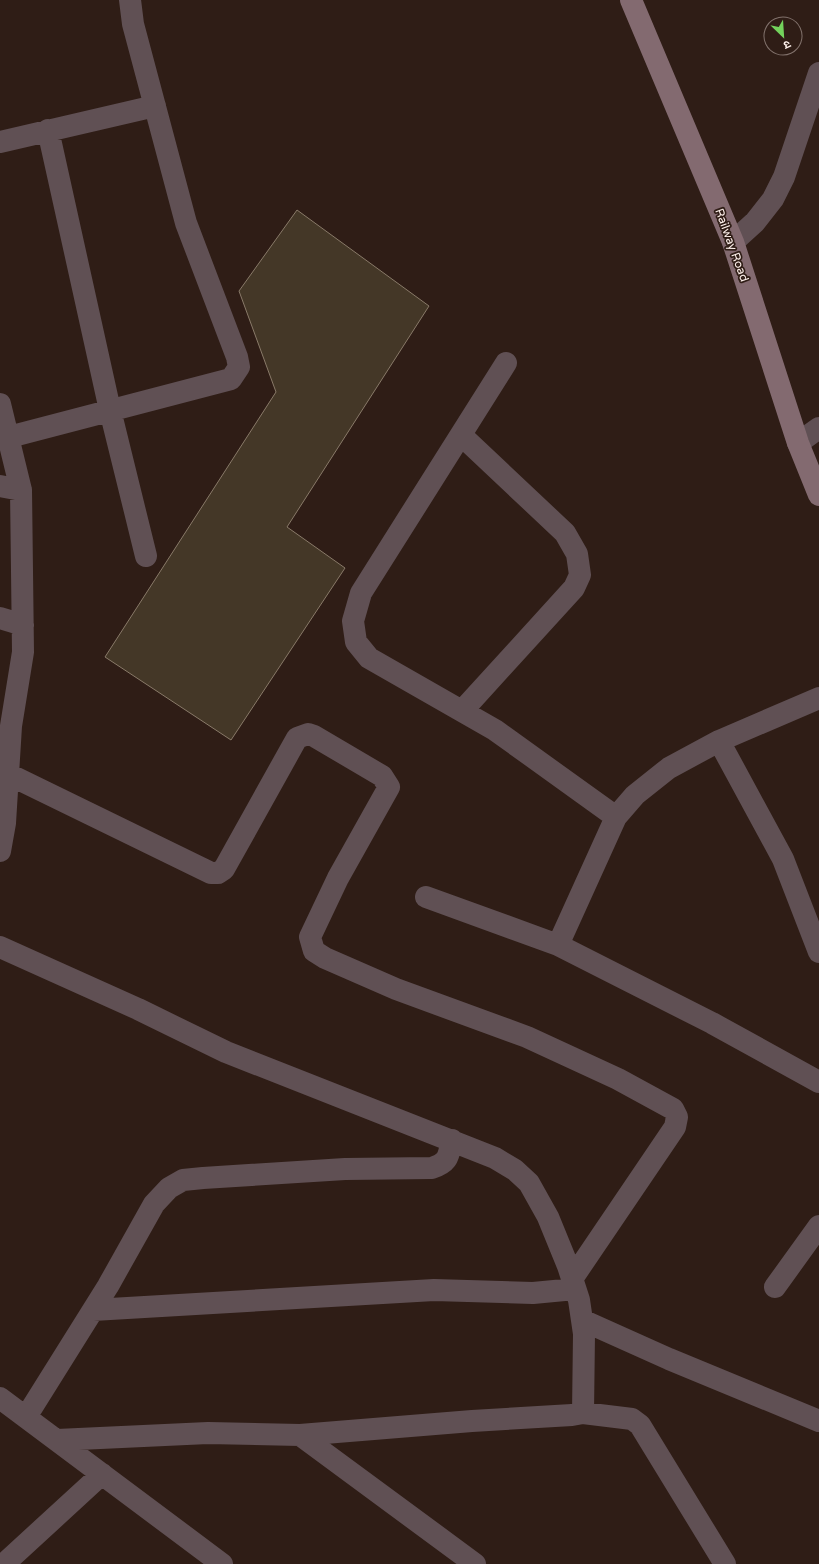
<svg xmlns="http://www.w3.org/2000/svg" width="819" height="1564" viewBox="0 0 819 1564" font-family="'Varela Round','Noto Sans Devanagari',sans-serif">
	<rect width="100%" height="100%" fill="#2f1d16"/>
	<path fill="#443727" stroke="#897a69" d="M297,210L429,306L287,527L345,568L231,740L105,657L276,392L239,291Z"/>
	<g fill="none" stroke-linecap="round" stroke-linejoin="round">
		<path stroke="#605054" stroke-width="22" d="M48,130L110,410L146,556
			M0,142L155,106
			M733,242L755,222L773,199L784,177L819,73
			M506,363L361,593L353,621L356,642L369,658L495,730L616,817
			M0,404L21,490L23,652L11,726L5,823L0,851
			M461,435L565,533L577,554L580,575L574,588L462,711
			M9,437L231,379L239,367L237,357L186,223L133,24L130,0
			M798,443L819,428
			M0,486L21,490
			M0,618L23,625
			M719,741L783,859L819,952
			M8,774L211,873H218L224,869L297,738L308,734L314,736L382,776L389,787L338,878L310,937L314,951L325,958L396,989L527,1037L618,1079L673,1109L677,1117L675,1127L572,1279
			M426,897L558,945L616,817L635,795L669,768L719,741L819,698
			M558,945L712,1023L819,1082
			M0,947L138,1009L226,1052L495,1158L515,1170L529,1183L548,1217L568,1266L579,1300L584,1334L583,1413L572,1415L472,1421L300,1435
			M775,1287L819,1226
			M93,1310L434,1290L533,1293L575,1289
			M582,1320L669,1359L819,1421
			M0,1398L222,1564
			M583,1413L632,1419L640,1425L725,1564
			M26,1417L108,1286L154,1204L169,1188L183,1180L203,1178L345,1169L432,1168C449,1162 448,1157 452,1140
			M57,1440L208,1433L300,1435L475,1564
			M4,1564L102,1474"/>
		<path stroke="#836a70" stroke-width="22" d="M631,0L733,242L798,443L819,495"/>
	</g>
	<g text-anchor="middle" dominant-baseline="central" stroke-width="3.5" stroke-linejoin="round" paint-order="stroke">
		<g font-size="12" fill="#fff2ed" stroke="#2f1d16">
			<text transform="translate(732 245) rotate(70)">Railway Road</text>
		</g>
	</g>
	<g transform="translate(783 36) rotate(155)"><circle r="19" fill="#2f1d16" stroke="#82726c"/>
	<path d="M0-3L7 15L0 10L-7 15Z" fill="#73d25c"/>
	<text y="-6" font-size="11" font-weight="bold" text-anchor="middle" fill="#fff2ed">उ</text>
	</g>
</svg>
